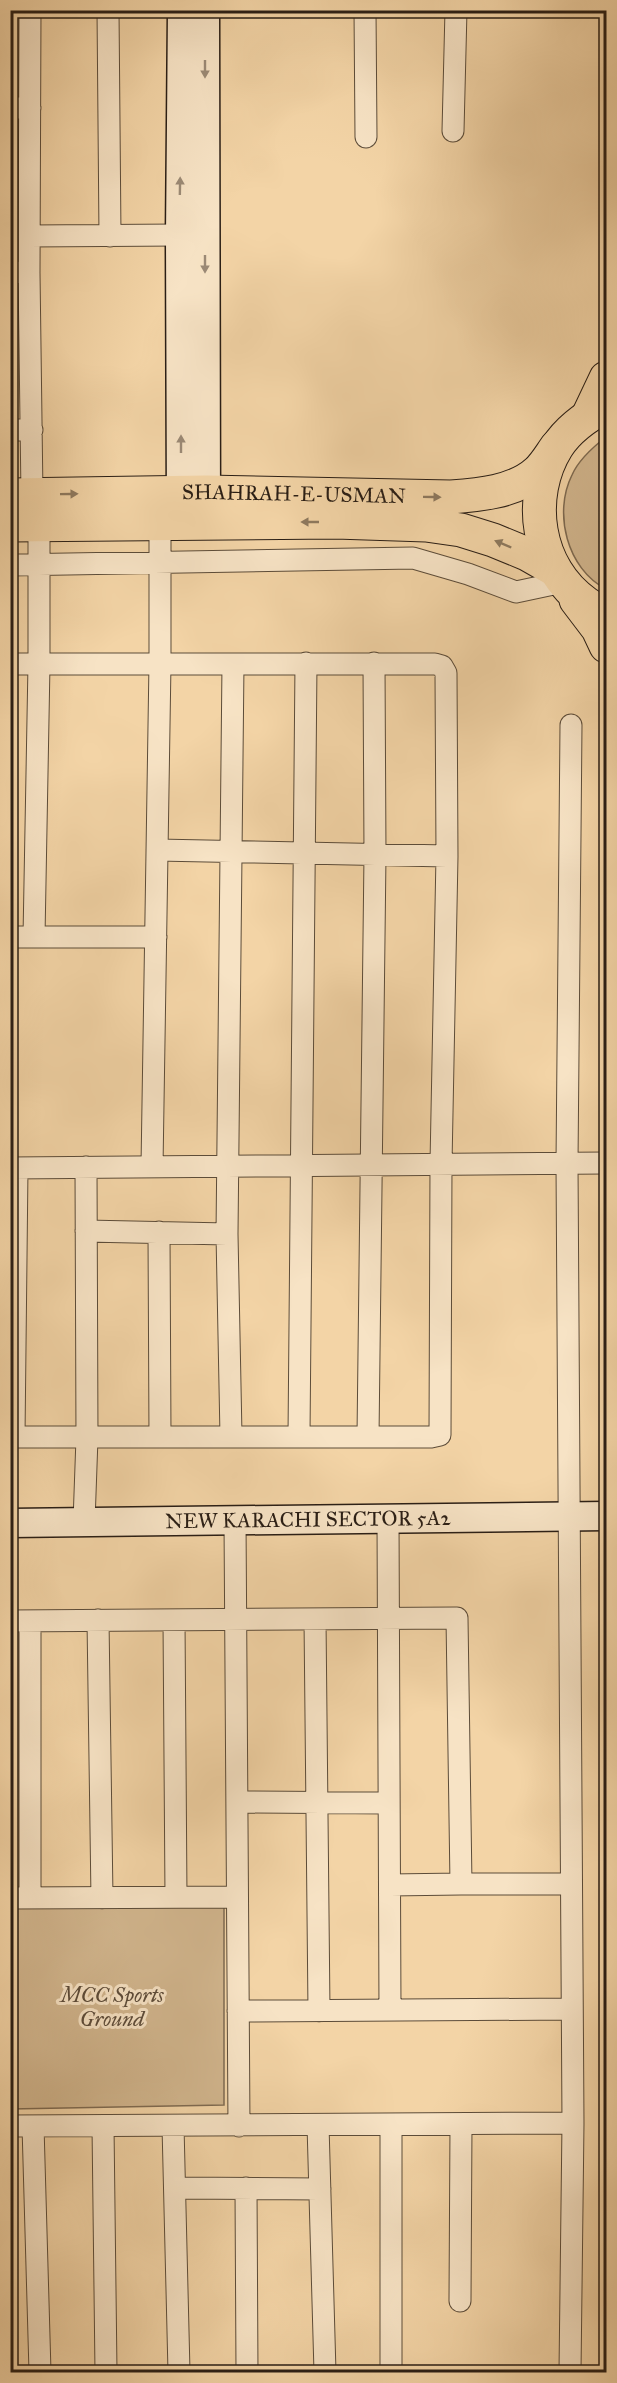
<svg xmlns="http://www.w3.org/2000/svg" width="617" height="2383" viewBox="0 0 617 2383" font-family="'IM FELL Great Primer',serif">
	<rect width="100%" height="100%" fill="#f3d4a6"/>
	<filter id="stains"><feTurbulence type="fractalNoise" baseFrequency=".00333" numOctaves="4"/><feColorMatrix values="0 0 0 0 .2 0 0 0 0 .09 0 0 0 0 .02 0 0 0 .5 -.17"/></filter>
	<radialGradient id="worn" r=".72"><stop offset=".6" stop-color="#630" stop-opacity="0"/><stop offset="1" stop-color="#630" stop-opacity=".3"/></radialGradient>
	<path fill="#d1b58d" stroke="#7e6a51" stroke-width="1.5" d="M606,437V589C567,569 553,513 572,475C579,459 593,447 606,437Z
		M10,1907H224V2105L11,2109Z"/>
	<g fill="none" stroke-linecap="round" stroke-linejoin="round">
		<g stroke="#5c4c39" stroke-width="23">
			<path id="street" d="M108,10L110,236
				M365,10L366,137
				M10,108H30
				M453,131L456,10
				M29,236L180,235
				M10,272L29,273L30,10
				M29,273L32,495
				M10,430H32
				M10,565L413,558L468,574L516,592L563,582
				M10,664H435L442,666L446,673L447,856L441,1164L440,1435L431,1437H10
				M157,850L447,856
				M10,937H156
				M34,937L39,664V525
				M152,1167L160,663V525
				M10,1168L606,1163
				M86,1231L227,1234
				M159,1232L160,1437
				M231,1436L227,1234L233,664
				M299,1436L306,663
				M14,1437L17,1168
				M368,1437L375,855L374,663
				M388,1518L390,2010
				M235,1520L239,2126
				M84,1522L87,1438L86,1167
				M315,1619L319,2011
				M98,1620L102,1898
				M174,1620L176,1897
				M10,1621L457,1618L461,1884H571
				M30,1621V1898
				M237,1802L389,1803
				M390,1885L461,1884
				M10,1898L237,1897
				M238,2011L572,2009
				M318,2125L325,2372
				M391,2125V2372
				M10,2126L573,2123
				M33,2126L40,2372
				M103,2126L106,2372
				M173,2126L179,2372
				M175,2188L320,2189
				M246,2188L247,2372
				M460,2301L461,2125
				M570,2372L573,2123L567,1163L571,725"/>
		</g>
		<g stroke="#2a1e15" stroke-width="31">
			<g id="secondary">
				<path d="M205,10L206,515"/>
				<path d="M181,516L180,235L182,10"/>
				<path id="s1" d="M10,1523L606,1516"/>
			</g>
		</g>
		<g stroke="#2a1e15" stroke-width="35">
			<g id="primary">
				<path d="M606,406C587,416 569,428 557,447C526,497 536,568 586,603C592,608 600,611 606,614"/>
				<path d="M588,416L606,378"/>
				<path id="s2" d="M10,495L206,492L451,497C478,495 515,492 537,472C545,465 551,454 557,446"/>
				<path d="M10,525L336,522L426,525L461,530L493,540L527,554L555,570"/>
				<path d="M576,600L598,629L606,646"/>
			</g>
		</g>
		<use href="#street" stroke="#f7e3c5" stroke-width="21"/>
		<use href="#secondary" stroke="#f7e3c5" stroke-width="28"/>
		<use href="#primary" stroke="#f3d4a6" stroke-width="33"/>
	</g>
	<defs><path id="oneway-solid" d="M-6-.8H1V-3.2L6.5 0L1 3.2V.8H-6Z" transform="scale(1.5)"/></defs>
	<g fill="#9b8a76">
		<use href="#oneway-solid" transform="translate(205 69) rotate(90)"/>
		<use href="#oneway-solid" transform="translate(180 186) rotate(-89)"/>
		<use href="#oneway-solid" transform="translate(205 264) rotate(90)"/>
		<use href="#oneway-solid" transform="translate(181 444) rotate(-90)"/>
	</g>
	<g fill="#8e795e">
		<use href="#oneway-solid" transform="translate(69 494) rotate(-1)"/>
		<use href="#oneway-solid" transform="translate(432 497) rotate(1)"/>
		<use href="#oneway-solid" transform="translate(310 522) rotate(180)"/>
		<use href="#oneway-solid" transform="translate(503 544) rotate(-157)"/>
	</g>
	<g text-anchor="middle" dominant-baseline="central" stroke-width="6" stroke-linejoin="round" paint-order="stroke">
		<g font-size="21" fill="#2a1e15" stroke="#f7e3c5">
			<text stroke="none"><textPath href="#s2" startOffset="284">SHAHRAH-E-USMAN</textPath></text>
			<text stroke="none"><textPath href="#s1" startOffset="298">NEW KARACHI SECTOR 5A2</textPath></text>
		</g>
		<g font-size="21" font-style="italic" fill="#5c4b39" stroke="#f7e3c5">
			<text x="112" y="1995">MCC Sports<tspan x="112" dy="24">Ground</tspan></text>
		</g>
	</g>
	<rect width="617" height="2383" fill="none" stroke="#f3d4a6" stroke-width="36"/>
	<rect x="12" y="12" width="593" height="2359" fill="none" stroke="#2a1e15" stroke-width="3"/>
	<rect x="18" y="18" width="581" height="2347" fill="none" stroke="#2a1e15" stroke-width="1.5"/>
	<rect width="100%" height="100%" filter="url(#stains)"/>
	<rect width="100%" height="100%" fill="url(#worn)"/>
</svg>
